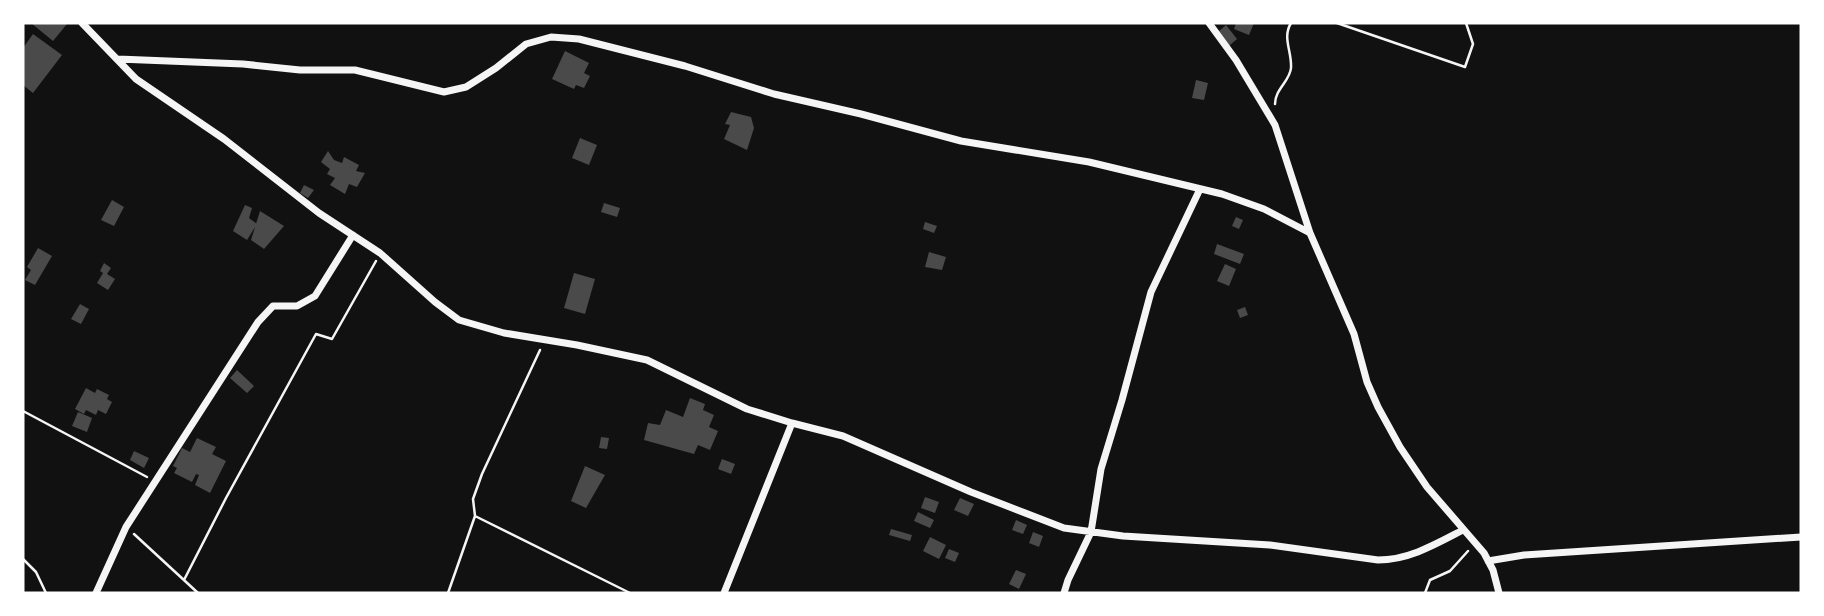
<svg xmlns="http://www.w3.org/2000/svg" width="1824" height="616" viewBox="0 0 1824 616" font-family="Helvetica,sans-serif">
	<rect width="100%" height="100%" fill="#111"/>
	<path fill="#4a4a4a" d="M31,23H65L67,24L53,41Z
		M1236,23H1254L1249,35L1234,29Z
		M1226,25L1237,39L1229,46L1218,32Z
		M33,34L62,55L33,93L23,85V48Z
		M565,51L589,63L584,73L590,76L584,88L576,85L574,89L552,79Z
		M1196,80L1208,83L1204,100L1192,98Z
		M731,112L751,117L754,128L747,150L724,139L730,125L725,124Z
		M580,138L597,145L589,165L572,158Z
		M328,151L334,160L342,163L344,157L359,165L356,171L365,173L357,187L349,184L345,194L330,185L335,178L327,174L330,169L321,162Z
		M304,185L314,190L308,198L300,193Z
		M112,200L124,207L114,226L101,220Z
		M604,203L620,208L617,217L601,212Z
		M245,205L252,208L249,218L257,224L247,240L233,231Z
		M260,211L284,226L264,249L251,240Z
		M1236,217L1243,220L1239,229L1232,226Z
		M925,222L937,226L934,233L923,229Z
		M1217,244L1244,254L1240,264L1214,254Z
		M38,248L52,256L35,285L25,280L31,270L27,267Z
		M929,252L946,257L942,270L925,267Z
		M104,263L111,268L107,274L115,279L108,290L97,283L103,273L100,271Z
		M1225,264L1236,269L1229,286L1217,281Z
		M574,273L595,279L585,314L564,308Z
		M80,304L89,309L81,324L71,319Z
		M1245,307L1248,315L1240,318L1237,310Z
		M237,370L254,386L247,393L230,378Z
		M86,388L95,393L97,389L109,395L107,399L112,402L106,414L98,410L96,415L86,410L84,414L75,409Z
		M690,398L705,404L703,410L714,415L709,427L718,431L710,450L698,445L694,454L644,440L648,423L660,425L666,410L683,417Z
		M78,412L92,418L87,432L72,426Z
		M601,437L609,438L607,449L599,448Z
		M197,438L216,447L212,454L226,461L210,493L195,485L199,475L196,474L192,482L174,473L177,468L173,466L182,448L190,452Z
		M134,451L149,458L144,468L130,460Z
		M722,459L735,464L731,474L718,469Z
		M585,466L605,475L586,508L571,501Z
		M925,497L939,502L935,513L921,508Z
		M960,498L974,504L968,516L954,510Z
		M918,512L934,520L930,528L914,521Z
		M1016,520L1027,525L1023,534L1012,530Z
		M891,529L912,535L910,541L889,535Z
		M1033,532L1043,536L1039,547L1029,543Z
		M930,537L946,545L939,559L923,551Z
		M949,549L959,553L955,562L945,558Z
		M1016,570L1026,574L1019,589L1009,584Z"/>
	<g fill="none" stroke-linecap="round" stroke-linejoin="round">
		<path stroke="#f5f5f5" stroke-width="2.5" d="M1337,23L1465,67L1473,44L1466,23
			M1275,104C1275,89 1290,81 1291,68C1292,51 1282,38 1291,23
			M23,411L147,477
			M475,516L473,499L482,474L540,350
			M134,534L198,593
			M23,559L36,572L46,593
			M184,580L226,498L316,334L332,339L376,261
			M448,593L475,516L630,593
			M1425,593L1430,580L1450,571L1468,551"/>
		<path stroke="#f5f5f5" stroke-width="7" d="M82,23L136,79L224,139L319,213L380,253L435,302L459,320L504,333L577,345L647,360L747,409L792,423L843,436L971,492L1064,528L1123,536L1270,545L1378,560C1409,560 1436,544 1463,530
			M1209,23L1236,60L1275,125L1310,233L1354,334L1367,382L1378,407L1400,447L1427,487L1484,553L1493,570L1499,593
			M118,59L243,64L300,70H355L444,92L466,87L496,68L526,44L551,37L579,39L685,66L774,94L861,114L961,141L1089,162L1222,194L1264,209L1310,233
			M1488,561L1524,555L1801,537
			M96,593L126,527L258,322L273,306H297L315,296L353,235
			M724,593L792,423
			M1064,593L1068,580L1091,532L1101,469L1122,400L1151,292L1200,189"/>
	</g>
	<rect width="1824" height="616" fill="none" stroke="#ffffff" stroke-width="49"/>
</svg>
